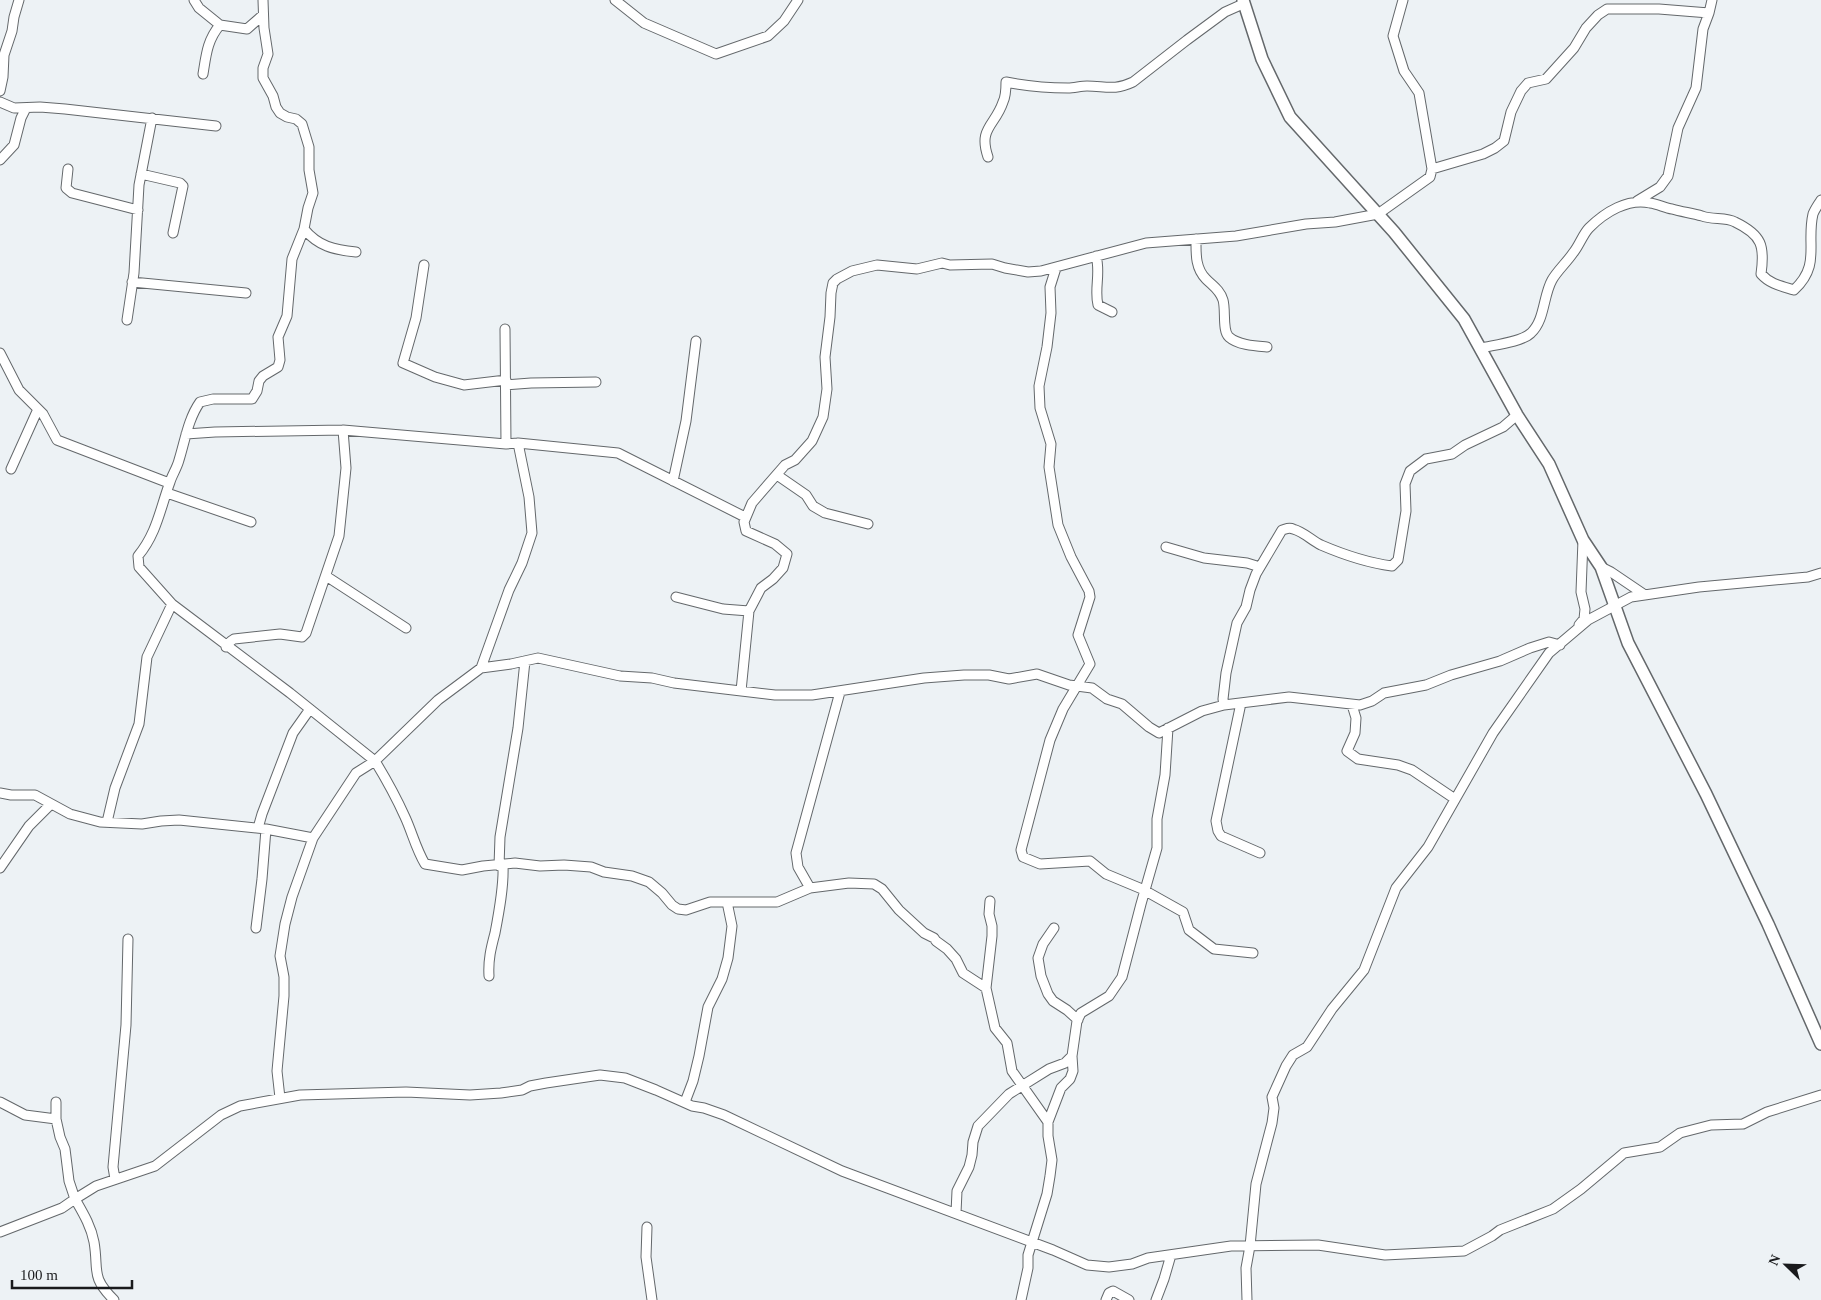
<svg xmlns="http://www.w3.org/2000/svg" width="1821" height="1300" viewBox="0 0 1821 1300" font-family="Georgia,serif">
	<rect width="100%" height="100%" fill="#edf2f5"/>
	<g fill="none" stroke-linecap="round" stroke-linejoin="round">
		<g stroke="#64686b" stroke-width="11">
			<path id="minor" d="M194,0L199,8L220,25
				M615,0L644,23L716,54L768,36L784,21L798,0
				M203,74C206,56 207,40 220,25L247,29L263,15
				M0,91L3,77L4,55L12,31L14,17L19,0
				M0,102L14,108L40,107L65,109L216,126
				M988,157C978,128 995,126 1003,102C1006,96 1006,89 1006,82C1026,86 1047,88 1068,88C1074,88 1081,86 1087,86C1105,86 1114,91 1133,82L1187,40L1225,12L1243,4
				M0,160L14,145L21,118L26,108
				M68,169L66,188L72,193L138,210
				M1432,169L1483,154L1495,148L1504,141L1511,112L1521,91L1528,83L1546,79L1574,48L1586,28L1598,15L1607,9H1659L1709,13L1712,0
				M141,174L180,183L183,186L173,233
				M1637,201L1660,187L1668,176L1678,128L1696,88L1703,29L1709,13
				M304,229C318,246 334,250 356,252
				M1196,239C1196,253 1195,268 1206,279C1213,286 1220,290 1223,300C1226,310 1222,331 1229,337C1238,345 1255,346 1267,347
				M1096,256C1101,273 1094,289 1098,305L1112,312
				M424,265L416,318L403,363L435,377L464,385L506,380
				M1056,268L1050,287L1051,313L1047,347L1039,386L1040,408L1051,444L1049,467L1058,525L1071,557L1089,591L1090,597L1078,635L1090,664L1063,709L1050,740L1021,850L1023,857L1040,864L1090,861L1106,874L1142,889L1183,912L1189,930L1214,949L1253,953
				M132,282L246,293
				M127,320L134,273L139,185L152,118
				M505,329L506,444
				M1481,348C1494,345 1522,342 1531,333C1545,320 1543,296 1552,280C1557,271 1567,262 1573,253C1579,246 1583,234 1589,228C1605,212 1628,198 1650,203C1658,204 1665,208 1672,209C1682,212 1692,213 1702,216C1712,220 1726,217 1735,222C1762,235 1765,246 1761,274C1770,284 1781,286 1794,290C1821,265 1806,244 1813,214C1815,209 1818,205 1821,200
				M0,353L19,390L43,414L57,440L169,483
				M506,385L531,383L596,382
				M186,434L215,432L343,430L506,444L518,443L618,453L745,517
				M11,469L38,409
				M777,475L806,495L813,506L825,513L868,524
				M673,481L686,421L696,341
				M167,493L251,522
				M1166,547L1204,558L1247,563L1260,567
				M1601,567L1611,572L1645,595
				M326,576L406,628
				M676,597L723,609L749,611
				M172,604L290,693L375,761L438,700L481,668L511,664L538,658L620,676L652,678L674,683L775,695H812L924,678L964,675H989L1009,679L1037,674L1069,685L1092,688L1107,699L1122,704L1149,727L1159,733L1202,711L1224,705L1289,697L1360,705L1372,701L1384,693L1426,685L1451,675L1500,661L1530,648L1549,642L1560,645
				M1579,625L1584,619L1585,609L1581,592L1583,540
				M226,647L231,641L234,639L280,634L302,637L306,633L339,536L346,468L343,430
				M481,668L509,590L522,563L532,533L529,497L518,443
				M741,691L749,611L761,588L773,579L783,568L787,554L775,544L746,531L744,522L752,503L785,465L795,460L812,441L823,417L827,389L825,357L830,317L831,293L833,283L837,279L852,271L877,265L917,269L942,263L950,265L992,264L1005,268L1028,272L1041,271L1146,243L1236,236L1306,224L1335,222L1378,214L1430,177L1432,169L1419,93L1404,71L1393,36L1403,0
				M1241,703L1216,821L1218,831L1221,836L1260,853
				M1224,705L1223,699L1226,673L1237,623L1246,607L1250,590L1256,574L1282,530C1286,529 1289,527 1293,529C1304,532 1311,540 1321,545C1342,554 1369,563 1392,566L1398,560L1406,511L1405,484L1410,471L1426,459L1452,454L1465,445L1503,427L1517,415
				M1352,705L1356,718L1355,733L1347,751L1358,759L1398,765L1412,770L1455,799
				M0,793L11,795H35L70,814L100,822L142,824L161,821L179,820L266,829L313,838
				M107,822L115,788L139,724L147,657L172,604L139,567L138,556C157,533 160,509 170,482C172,475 177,468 179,460C185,441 188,419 200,402L213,399H252L257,391L259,381L263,376L278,367L280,360L278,337L287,316L292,259L304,229L308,208L313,193L309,170V147L302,124L296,119L287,117L280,113L276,107L273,96L263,78V68L268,54L264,28L263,0
				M258,828L262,814L293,733L310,709
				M499,866L500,837L518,728L525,661
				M0,868L29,826L50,805
				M810,888L798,867L796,853L840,692
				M990,901L989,914L992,926V936L986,988L995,1028L1007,1043L1012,1071L1048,1122V1136L1052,1160L1050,1176L1047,1194L1028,1255V1268L1021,1300
				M256,928L262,879L266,829
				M1054,928L1043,944L1038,958L1041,976L1048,994L1053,1001L1067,1010L1078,1020
				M489,976C488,960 491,948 495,933C499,912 504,886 503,865
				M280,1098L277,1071L284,996V977L280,956L285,924L292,897L313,838L356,773L375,761C386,779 396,797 405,817C412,832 416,849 425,864L462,870L483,866L515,863L540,866L564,865L591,867L604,872L632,876L649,882L662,893L672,905L678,909L686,910L710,902H777L810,888L849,883L874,884L882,889L899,910L924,933L934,938L936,941L947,949L956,959L963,973L986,988
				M0,1102L25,1115L56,1119
				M56,1102V1119L60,1137L65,1149L69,1181L75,1199L96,1186L155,1166L221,1115L240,1106L300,1095L406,1092L470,1095L501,1093L522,1090L530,1086L546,1083L600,1075L625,1078L656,1090L692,1106L704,1108L724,1115L842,1171L1053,1250L1087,1265L1109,1267L1132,1264L1148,1258L1231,1246L1318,1245L1385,1255L1464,1251L1492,1236L1500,1230L1553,1209L1581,1189L1624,1153L1660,1147L1680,1133L1711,1125L1743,1124L1767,1112L1821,1095
				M685,1102L693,1081L699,1056L708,1007L722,979L728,958L732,926L727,902
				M1048,1122L1061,1088L1070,1079L1073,1071L1072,1056L1077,1021L1081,1013L1109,996L1122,977L1141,904L1157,848V819L1165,775L1168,728
				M115,1179L113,1167L126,1025L128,939
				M956,1213L957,1191L969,1167L972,1155L973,1142L978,1126L1009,1094L1049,1069L1065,1063L1072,1056
				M647,1227L646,1257L652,1300
				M0,1232L62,1208L75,1199C83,1213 91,1226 94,1242C99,1271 90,1276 114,1300
				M1106,1300L1109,1293L1113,1291L1129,1300
				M1156,1300L1164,1279L1171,1255
				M1247,1300L1246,1268L1250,1246L1256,1184L1272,1123L1274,1108L1272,1097L1286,1066L1293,1055L1307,1047L1332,1009L1364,970L1396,888L1428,847L1493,733L1549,653L1588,620L1631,597L1699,587L1808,577L1821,573"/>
		</g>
		<g stroke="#64686b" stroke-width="14">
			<path id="tertiary" d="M1243,0L1262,59L1290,117L1394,232L1464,319L1517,415L1549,464L1583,540L1601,567L1628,643L1706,794L1768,924L1821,1044"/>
		</g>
		<use href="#minor" stroke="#fff" stroke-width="9"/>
		<use href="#tertiary" stroke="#fff" stroke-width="11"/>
	</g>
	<g transform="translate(1786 1265) rotate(293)" stroke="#edf2f5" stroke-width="4" paint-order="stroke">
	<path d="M0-4L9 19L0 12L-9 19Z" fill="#191a1c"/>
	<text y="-8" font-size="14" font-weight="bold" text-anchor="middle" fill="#191a1c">N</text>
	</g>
	<path d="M12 1280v8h120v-8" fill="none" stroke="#191a1c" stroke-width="2.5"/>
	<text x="20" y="1280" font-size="15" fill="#191a1c" stroke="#edf2f5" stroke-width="4" paint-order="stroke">100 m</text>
</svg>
